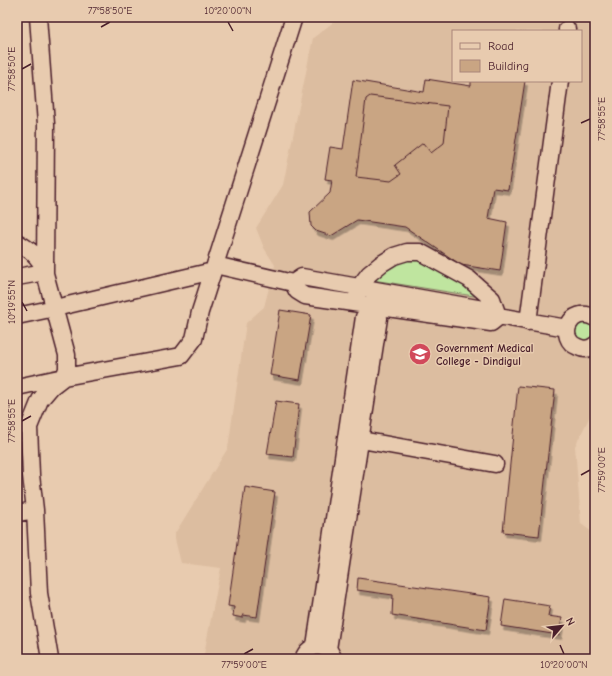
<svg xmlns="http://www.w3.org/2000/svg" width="612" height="676" viewBox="0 0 612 676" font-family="'Comic Neue',sans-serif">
	<defs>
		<filter id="shadow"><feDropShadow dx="2.5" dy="4.5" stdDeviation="0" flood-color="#0004"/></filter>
	</defs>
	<rect width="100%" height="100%" fill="#e8cbaf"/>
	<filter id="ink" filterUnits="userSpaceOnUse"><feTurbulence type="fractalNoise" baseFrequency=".025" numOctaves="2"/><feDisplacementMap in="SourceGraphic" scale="8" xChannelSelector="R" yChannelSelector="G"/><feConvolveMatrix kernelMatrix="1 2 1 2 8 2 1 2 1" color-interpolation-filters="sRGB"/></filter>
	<g filter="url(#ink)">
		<path fill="#dcbda0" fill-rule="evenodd" d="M340,17H595V406L575,446L581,524L595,534V659H203L221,568L181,563L174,535L228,448L246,323L264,307L275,265L264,248L256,228L283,185L313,38ZM453,31H581V81H453Z"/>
		<path fill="#bfe59f" stroke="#848265" d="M417,259L466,283L480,297L373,280L381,272L402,260Z
			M575 331a9 9 0 1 1 18 0a9 9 0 1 1-18 0Z"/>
		<path fill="#c9a583" stroke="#4a1f2b" filter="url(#shadow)" d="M426,79L471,86V81H525L508,190L493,188L488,218L507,222L500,271L461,265L405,227L357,220L331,236L316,231L311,226L310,212L330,193L332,180L325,179L330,147L343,149L353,80L424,92Z
			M370,96L448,106L444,143L431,153L423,143L395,165L401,174L391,181L356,177L366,99Z
			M280,310L311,315L300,380L270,375Z
			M518,386L555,390L539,536L503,532Z
			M276,401L299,404L293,457L267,454Z
			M245,487L275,492L257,617L243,615V618L233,616L234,607L228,606Z
			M358,578L491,597L486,630L392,615L393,595L357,590Z
			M505,599L550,606L548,616L562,618L559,635L501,626Z"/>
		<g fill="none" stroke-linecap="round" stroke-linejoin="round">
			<g stroke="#4a1f2b" stroke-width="19">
				<path id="street" d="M567,31V29
					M17,242C30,250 35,253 43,266L67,355V369L64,377L51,387L40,400L29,427L31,475L35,510L39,593L50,659
					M215,265L293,283L302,277L494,311L498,316L496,319L491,323L305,296L297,291L293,283
					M17,277L45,272L46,124L38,17
					M357,297L359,287L369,274L381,264L394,256L407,252H420L469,279L492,299L498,316L567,328
					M17,316L55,308L213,271
					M595,318C570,304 556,339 578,347C584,350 590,349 595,345
					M528,322L560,81
					M17,387L64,377L181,356L194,339L200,312L294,17
					M350,438L495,464
					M17,513L35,510
					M315,646L364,317L373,306
					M328,649L379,318L373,306L374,298
					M303,659C306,651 310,647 319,646L329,650L334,659"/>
			</g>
			<use href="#street" stroke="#e8cbaf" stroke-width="16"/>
		</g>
	</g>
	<path fill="none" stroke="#4a1f2b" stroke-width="1.5" d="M228,22L233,31M101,27L110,22M22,69L31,64M581,123L590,119M22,302L27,311M22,421L31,416M581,475L590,470M560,645L564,654M244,654L253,649"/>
	<defs>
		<g id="university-disc" transform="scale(1.15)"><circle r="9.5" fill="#d1495b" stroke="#e8cbaf"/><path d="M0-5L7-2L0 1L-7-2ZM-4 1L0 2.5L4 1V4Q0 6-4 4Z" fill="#fff"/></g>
	</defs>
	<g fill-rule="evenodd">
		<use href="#university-disc" x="420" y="354"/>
	</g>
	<g text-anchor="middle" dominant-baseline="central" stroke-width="3" stroke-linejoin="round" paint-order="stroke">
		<g font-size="11" font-weight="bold" fill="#4a1f2b" stroke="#e8cbaf" text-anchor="start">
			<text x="436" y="348">Government Medical<tspan x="436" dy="13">College - Dindigul</tspan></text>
		</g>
	</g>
	<rect width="612" height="676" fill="none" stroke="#e8cbaf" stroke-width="44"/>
	<rect x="452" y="30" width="130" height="52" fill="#e8cbaf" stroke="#a9867a"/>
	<rect x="460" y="43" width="20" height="6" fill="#e8cbaf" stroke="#a9867a"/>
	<text x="488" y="50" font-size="12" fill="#4a1f2b">Road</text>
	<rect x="460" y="60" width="20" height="12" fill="#c9a583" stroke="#a9867a"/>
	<text x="488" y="70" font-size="12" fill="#4a1f2b">Building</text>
	<g transform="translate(562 626) rotate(62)" stroke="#e8cbaf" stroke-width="3" paint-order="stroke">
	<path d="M0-3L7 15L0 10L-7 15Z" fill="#4a1f2b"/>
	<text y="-6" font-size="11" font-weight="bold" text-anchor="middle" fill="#4a1f2b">N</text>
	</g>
	<rect x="22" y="22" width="568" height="632" fill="none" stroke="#4a1f2b" stroke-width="1.5"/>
	<g font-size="10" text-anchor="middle" fill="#4a1f2b">
		<text x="110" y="14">77°58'50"E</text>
		<text x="228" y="14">10°20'00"N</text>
		<text transform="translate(11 69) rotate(-90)" y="4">77°58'50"E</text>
		<text transform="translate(601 119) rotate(-90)" y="4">77°58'55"E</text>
		<text transform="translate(11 302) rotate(-90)" y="4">10°19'55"N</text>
		<text transform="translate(11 421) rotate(-90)" y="4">77°58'55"E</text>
		<text transform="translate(601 470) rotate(-90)" y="4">77°59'00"E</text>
		<text x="244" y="668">77°59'00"E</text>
		<text x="564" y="668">10°20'00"N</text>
	</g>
</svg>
